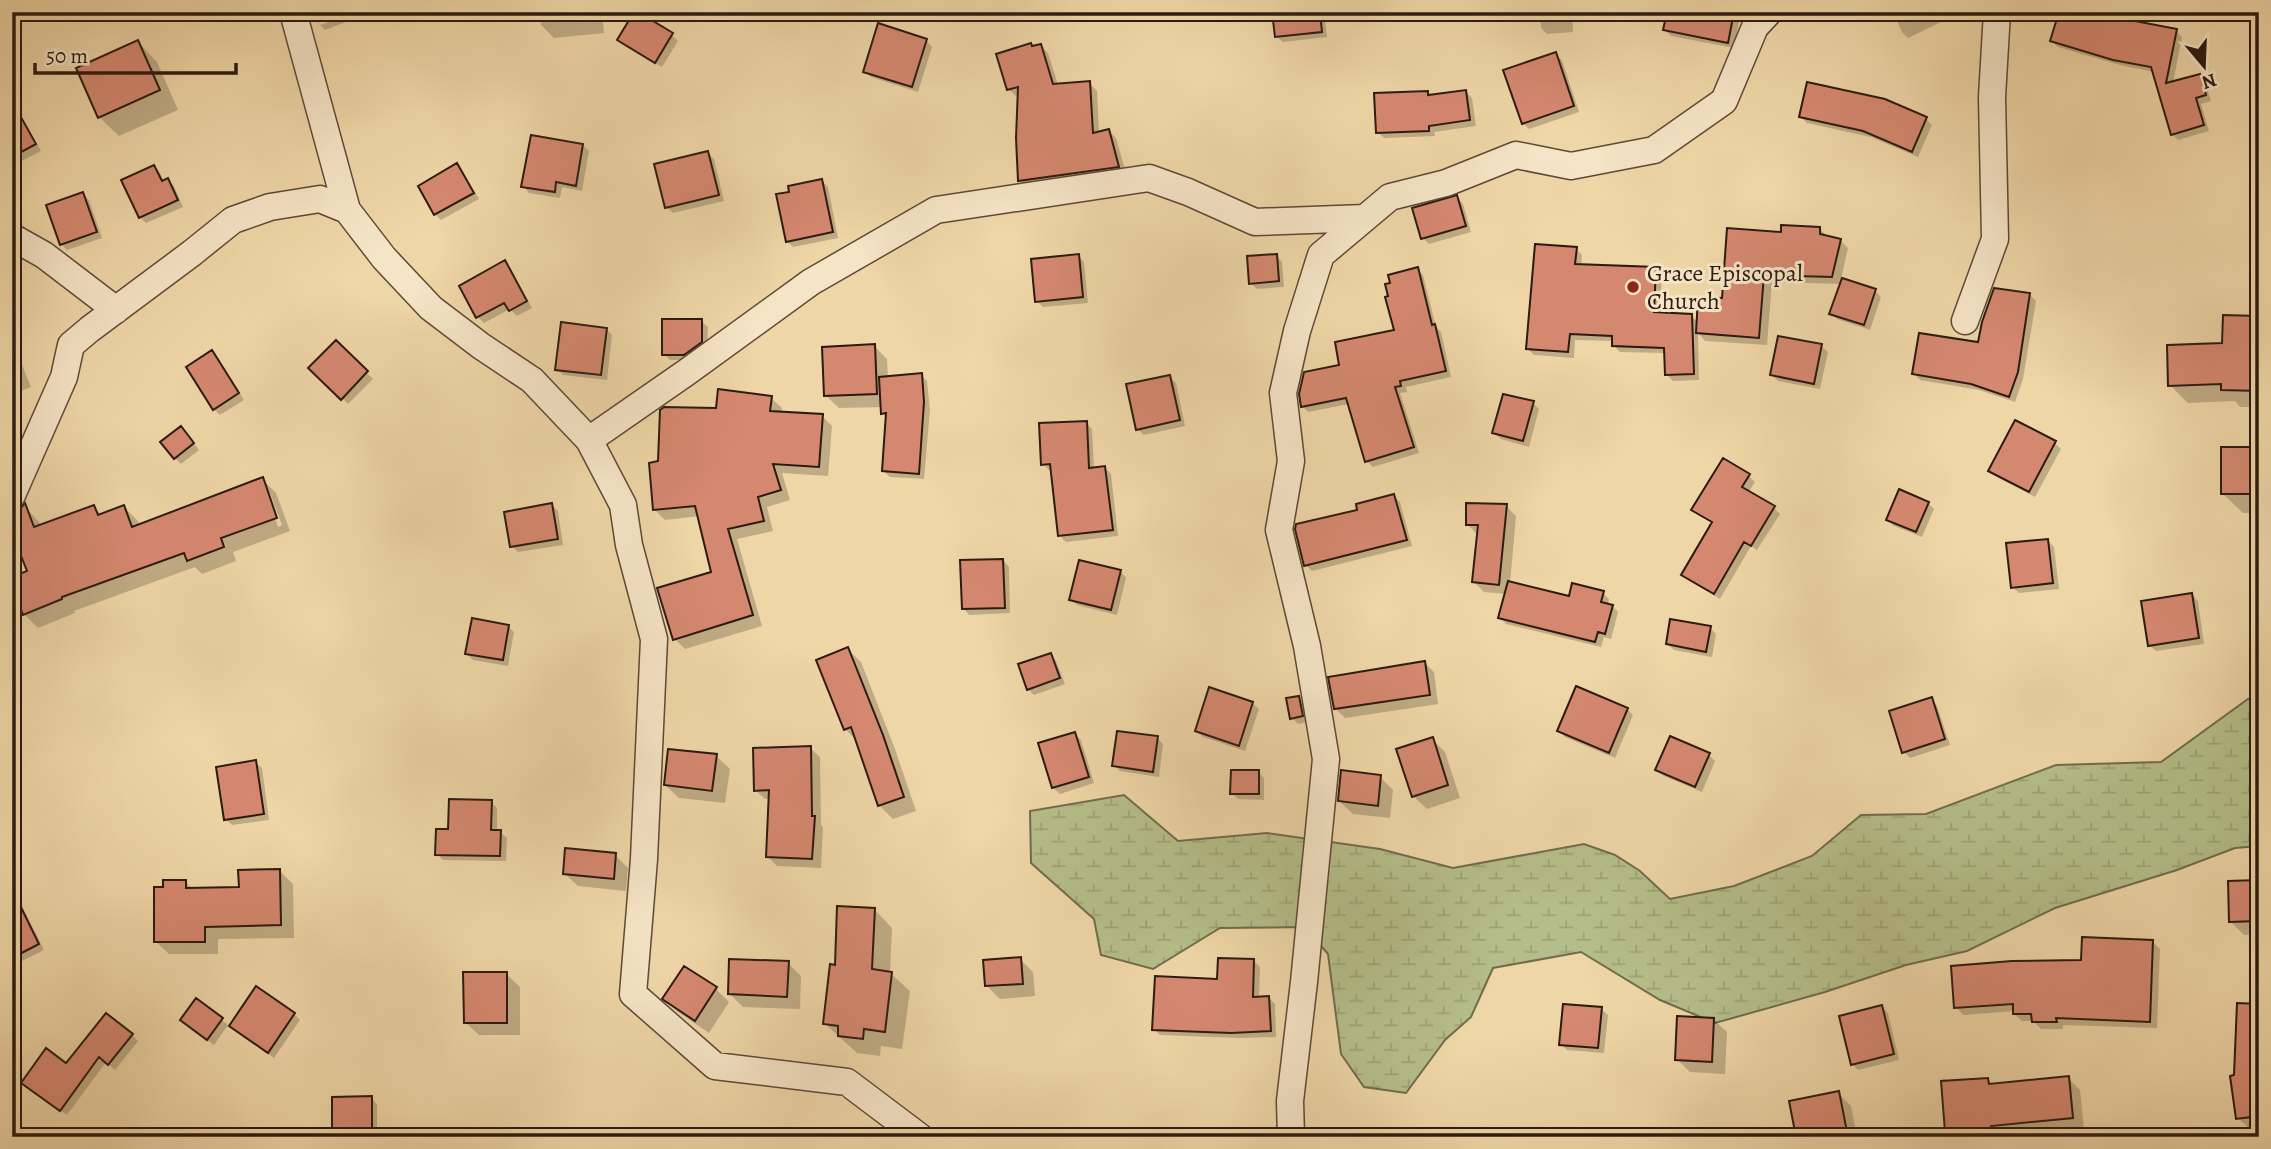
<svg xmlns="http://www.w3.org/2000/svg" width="2271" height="1149" viewBox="0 0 2271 1149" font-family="Alegreya,serif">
	<defs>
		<pattern id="wetland-marsh" width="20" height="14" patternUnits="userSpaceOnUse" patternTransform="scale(1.75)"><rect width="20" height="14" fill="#b5be8a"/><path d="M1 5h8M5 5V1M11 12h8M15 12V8" fill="none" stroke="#9ca376"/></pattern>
	</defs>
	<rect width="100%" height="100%" fill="#efd6a7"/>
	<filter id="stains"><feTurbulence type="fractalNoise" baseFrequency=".00286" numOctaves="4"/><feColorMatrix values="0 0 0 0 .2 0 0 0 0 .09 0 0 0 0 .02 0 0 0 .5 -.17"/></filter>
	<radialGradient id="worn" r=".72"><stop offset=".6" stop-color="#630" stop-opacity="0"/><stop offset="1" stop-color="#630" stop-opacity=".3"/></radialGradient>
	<path fill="url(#wetland-marsh)" stroke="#706c4e" stroke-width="2" d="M2259,697V846L2235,848L2177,870L2055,908L1967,951L1906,965L1825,992L1715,1023L1660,1000L1581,952L1493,968L1471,1017L1445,1040L1406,1093L1364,1087L1341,1054L1328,954L1305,927L1220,928L1153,969L1101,955L1094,919L1031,863L1030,811L1124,795L1178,841L1267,833L1380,849L1453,868L1584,844L1615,855L1640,871L1670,899L1734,886L1812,856L1861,815L1926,814L2056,765L2161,762L2248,699Z"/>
	<path fill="#0003" fill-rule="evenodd" d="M314,12H346L319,22V25Z
		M356,12H372L325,30L320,25Z
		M540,12H602L604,33L554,38L541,25Z
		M1274,12H1324L1327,37L1283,42L1276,36Z
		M1540,12H1572L1573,32L1547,34L1541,28Z
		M1668,12H1741L1734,48L1671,36L1665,30Z
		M1893,12H1939L1943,21L1908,38L1902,32Z
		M2061,12H2129L2126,21L2176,31L2182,37L2173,83L2199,76L2205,82L2211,101L2201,104L2209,131L2178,140L2172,134L2154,72L2120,65L2058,47L2052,41Z
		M636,13L672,35L678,41L662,67L625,46L619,40Z
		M926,40L932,47L918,92L871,77L865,71Z
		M138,42L157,62L178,110L119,136L99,117Z
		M1041,46L1048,53L1058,85L1089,83L1097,91L1099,133L1109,131L1116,138L1126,173L1027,187L1020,180L1019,95L1016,96L1008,89L1033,48Z
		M1555,54L1562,60L1579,112L1529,129L1523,123Z
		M1466,92L1472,98L1476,126L1434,132L1435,136L1384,138L1378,132L1427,93L1431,96Z
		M12,101L41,151L12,166Z
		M1801,117L1926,119L1932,125L1918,157L1871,137L1807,123Z
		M583,145L589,151L582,191L562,187L560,198L529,193L523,186Z
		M708,153L714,159L724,201L673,213L666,207Z
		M457,166L463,172L479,199L441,220L435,214Z
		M154,167L160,173L164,182L168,180L174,186L183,207L146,223L140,217Z
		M822,181L828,187L838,238L793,247L787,241L791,193Z
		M83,194L89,200L102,238L67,250L61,244Z
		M1457,197L1463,204L1471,232L1429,244L1423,238Z
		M1819,228L1827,236L1840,240L1848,248L1841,279L1875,291L1881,297L1870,330L1837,319L1831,313L1841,284L1772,282L1767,345L1705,341L1698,333L1699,380L1673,381L1667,375L1666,353L1620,352L1614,346V341L1575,340L1574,358L1534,355L1528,349L1576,249L1582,255L1581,266L1656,269L1662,275L1660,314L1691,316L1698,322L1724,300L1782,234Z
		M1276,255L1282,262L1284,287L1257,289L1251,283Z
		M1078,256L1084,262L1088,303L1043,307L1037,301Z
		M505,263L511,269L532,308L517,316L510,309L484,323L478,317Z
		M1417,269L1423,275L1436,327L1441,332L1451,377L1406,387L1407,392L1400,393L1419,453L1373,467L1367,461L1349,404L1308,412L1302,406L1341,367L1397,331Z
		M2030,295L2036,301L2023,379L2015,402L1979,390L1920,380L1914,374L1980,344Z
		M2259,318V407H2240L2235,401L2188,403L2170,385Z
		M701,321L708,327L707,348L690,360H670L664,354Z
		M606,329L612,335L607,380L563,375L557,369Z
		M12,340L31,387L12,395Z
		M336,343L373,379L348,404L311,368Z
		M874,346L887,359L888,378L921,375L927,381L930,410L924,479L890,477L883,471L888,417L883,413V407L839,408L825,395Z
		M1821,346L1828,352L1820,389L1778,381L1772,375Z
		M212,352L218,358L244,400L220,415L214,409Z
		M1169,377L1176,383L1185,426L1144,435L1137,429Z
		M771,398L782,408L781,413L822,416L832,426L828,476L782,473L790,500L767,507L773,531L737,539L762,626L685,649L675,639L713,573L700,516L665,520L655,510L660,463L717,410Z
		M1533,403L1539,409L1529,447L1501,439L1494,433Z
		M1086,423L1092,429L1094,469L1105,468L1111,474L1118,536L1066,542L1060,536L1052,470H1049L1043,464Z
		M187,434L199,450L181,464L175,458Z
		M2055,443L2061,449L2035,497L1997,477L1991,470Z
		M2259,448V513H2243L2223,494Z
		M1749,476L1755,482L1748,493L1774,508L1780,514L1757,550L1751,546L1720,599L1689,581L1683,575L1713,523L1694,509Z
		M262,479L276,493L290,531L233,552L236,561L202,574L195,567L74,611L75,613L38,628L24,614L29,572L26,508L39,522L41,526L94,507L102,515L124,507L138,521L140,526ZM267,493H270L282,525L278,527Z
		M1393,496L1400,502L1412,546L1312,571L1306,565L1360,511Z
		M1928,503L1934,509L1922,537L1894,526L1888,520Z
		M552,505L558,511L563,545L518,552L512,546Z
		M1506,506L1516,516L1510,584L1570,598L1603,593L1609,599L1608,605L1612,606L1618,612L1611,639L1604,637L1601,647L1506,624L1500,618L1506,594L1484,592L1474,582L1479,536L1468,525Z
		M2048,541L2054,547L2059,589L2019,593L2013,587Z
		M1003,560L1009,567L1010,613L969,615L963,608Z
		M1120,571L1126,578L1117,615L1077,605L1071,599Z
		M2192,595L2198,601L2204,644L2156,651L2149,645Z
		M508,626L514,632L508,666L473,660L467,654Z
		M1710,628L1716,634L1712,657L1674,650L1667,644Z
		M847,649L861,662L895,749L916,811L893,819L880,806L858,742L845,729Z
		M1050,655L1056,661L1065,684L1034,695L1028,689Z
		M1424,662L1434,672L1438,704L1345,718L1335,708Z
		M1299,698L1305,704L1308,722L1298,724L1292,718Z
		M1931,699L1937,706L1950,745L1910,758L1904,752Z
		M1252,703L1259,709L1245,751L1203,737L1197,731Z
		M1627,709L1633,715L1615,758L1565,737L1559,731Z
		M1075,734L1081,740L1094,783L1060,794L1053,788Z
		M1157,738L1163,744L1159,777L1120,771L1114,765Z
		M1432,739L1445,752L1460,798L1427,809L1413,796Z
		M810,748L820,757L821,825L823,827L821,868L777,866L768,857L771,799H765L755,790Z
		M1709,755L1715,761L1702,792L1664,776L1657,770Z
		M716,756L730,769L725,803L679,798L665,785Z
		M255,762L262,768L269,820L232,825L226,819Z
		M1258,772L1264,778V800L1238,799L1232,793Z
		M1380,777L1393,790L1390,818L1353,814L1339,801Z
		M491,802L497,808V832H500L507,838L506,861L443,860L437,854L450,831Z
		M615,855L628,868L626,891L578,886L564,873Z
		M280,871L293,884L294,938L218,939V954H169L155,941L185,882L193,889L240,888Z
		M2259,881V934L2244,935L2230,921Z
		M16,900L22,906L44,950L12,966V902Z
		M874,909L892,928L890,973L910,991L902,1049L881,1046L880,1056L857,1053L824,1023Z
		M2152,941L2160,949L2157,1028L2063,1025V1029H2041L2033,1021H2022L2014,1014V1011L1963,1015L1956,1007L2082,961Z
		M1020,959L1033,972L1035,996L1000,999L987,986Z
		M1254,961L1260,967L1259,998H1269L1275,1004L1276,1037L1238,1038L1160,1035L1154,1029L1219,981Z
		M788,963L801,976L800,1009L743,1007L730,994Z
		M506,974L520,987V1035H479L465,1022Z
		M715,988L729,1002L709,1033L678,1012L665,999Z
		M196,1000L228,1025L214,1045L188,1026Z
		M2259,1006V1130L2252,1131L2238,1118L2236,1077Z
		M1882,1007L1888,1013L1899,1060L1858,1070L1852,1064Z
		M1601,1009L1608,1015L1604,1053L1567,1050L1561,1044Z
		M294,1014L300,1020L274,1058L231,1026Z
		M1713,1019L1727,1032L1725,1074L1690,1072L1677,1059Z
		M132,1035L138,1041L115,1070L106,1062L67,1115L30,1089Z
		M1943,1078L1949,1082L1988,1080L1993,1085L2068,1078L2080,1090L2084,1129L2023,1137H1947Z
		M1838,1093L1851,1106L1857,1137H1798Z
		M371,1098L377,1104V1137H334Z
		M781,1128L787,1137H762V1131Z"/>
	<path fill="#d58870" stroke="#2c1a11" stroke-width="2" d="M634,12H638L673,33L655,63L617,40Z
		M1272,12H1320L1322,32L1275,37Z
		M1667,12H1734L1728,43L1663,30Z
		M2059,12H2121L2119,18L2177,29L2166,83L2200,74L2206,95L2196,98L2204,125L2171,135L2151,67L2113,60L2050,41Z
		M878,23L927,39L912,87L863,72Z
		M138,40L160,90L98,118L76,68Z
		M1031,43L1032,46L1041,44L1053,84L1090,81L1093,133L1109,129L1119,167L1018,181L1016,138L1018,87L1007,90L996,54Z
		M1556,52L1574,106L1522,124L1503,70Z
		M1807,82L1885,99L1927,117L1912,152L1863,131L1799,117Z
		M1466,90L1470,120L1429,126V131L1376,133L1374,93L1428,91V95Z
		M12,101L36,144L12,157Z
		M531,135L583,144L576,186L556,182L555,192L521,187Z
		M708,151L719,195L665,208L654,164Z
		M457,163L474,193L434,215L418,186Z
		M154,165L162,181L168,178L178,200L139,218L121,180Z
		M822,179L833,232L786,242L776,194L789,192L788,186Z
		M83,192L97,232L60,245L46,205Z
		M1457,195L1466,226L1421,239L1412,208Z
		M1781,225L1820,227V234L1841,239L1832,277L1764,275L1759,338L1696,333L1698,297L1722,298L1727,228L1781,232Z
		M1535,244L1577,247L1575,264L1656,267L1654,312L1692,314L1694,374L1665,375L1664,348L1612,346V336L1570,334L1568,352L1526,349Z
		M1079,254L1083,297L1035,302L1031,259Z
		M1277,254L1279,281L1249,284L1247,256Z
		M505,260L527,301L509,311L504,303L476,318L459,286Z
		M1418,267L1432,325L1435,324L1446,371L1400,381L1401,386L1395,387L1414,447L1365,462L1346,398L1301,407L1299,394L1304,372L1339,365L1335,342L1394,330L1385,297L1388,296L1385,284L1390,283L1388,275Z
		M1842,278L1876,289L1864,325L1829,314Z
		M1994,288L2030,293L2018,372L2009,397L1971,384L1912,374L1919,333L1978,342L1982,322Z
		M2223,315L2259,316V391L2221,390V384L2168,386L2167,345L2222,343Z
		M662,319H702V342L684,355H662Z
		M561,322L607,328L601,375L555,370Z
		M1778,336L1822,344L1814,384L1770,375Z
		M336,340L368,371L341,400L308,368Z
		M875,344L877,394L824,396L822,347Z
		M212,350L239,393L213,410L186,367Z
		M922,373L924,402L919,474L882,471L886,413L881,414L879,377Z
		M1170,375L1180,420L1136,430L1126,384Z
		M718,389L772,396L770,411L823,414L819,467L773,464L781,490L758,497L764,521L728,529L753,615L673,640L657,588L711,572L695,506L653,510L649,463L658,461L660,410L664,407L716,408Z
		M1503,394L1534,401L1523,441L1492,433Z
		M2015,420L2056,441L2029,492L1988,471Z
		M1087,421L1089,468L1105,466L1113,530L1058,536L1050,464L1041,465L1039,423Z
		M181,426L194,443L174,459L160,442Z
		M2221,447H2259V494H2221Z
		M1723,458L1750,474L1742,487L1775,506L1751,546L1744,542L1714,594L1681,575L1712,522L1691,510Z
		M263,477L277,518L221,538L224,547L187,561L184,553L62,597V599L23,615L12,588V577L27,571L12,533V511L21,508L25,503L34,527L94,505L98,515L124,505L132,527Z
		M1899,489L1929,502L1916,532L1886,520Z
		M1394,494L1407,540L1304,566L1295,529L1296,524L1357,510L1356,504Z
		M552,503L558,539L510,547L504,512Z
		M1466,503L1507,504L1499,585L1472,582L1478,525H1466Z
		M2048,539L2053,583L2011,588L2006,543Z
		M1003,559L1005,608L962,609L960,560Z
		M1079,560L1121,570L1111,610L1069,600Z
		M1508,581L1569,596L1572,583L1604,591L1601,602L1613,605L1605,634L1598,632L1595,642L1498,618Z
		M2192,593L2199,638L2148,646L2141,601Z
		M472,618L509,625L503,660L465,654Z
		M1670,619L1711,626L1706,652L1666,644Z
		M848,647L883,735L904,797L878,806L851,727L844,730L816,660Z
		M1051,653L1060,678L1027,690L1018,664Z
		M1425,661L1430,695L1334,709L1328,677Z
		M1576,686L1628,708L1609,753L1557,731Z
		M1209,687L1253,702L1239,746L1195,731Z
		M1299,696L1303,716L1290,719L1286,698Z
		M1932,697L1945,739L1902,753L1889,711Z
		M1117,731L1158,736L1153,772L1112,766Z
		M1075,732L1089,777L1052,788L1038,743Z
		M1670,736L1710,753L1695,787L1655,770Z
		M1433,737L1448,785L1412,797L1396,749Z
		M811,746L812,816H815L812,859L766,857L769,790L754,791L753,748Z
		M668,749L717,754L712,791L664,785Z
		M256,760L264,814L224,820L216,767Z
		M1231,770H1259V794H1230Z
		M1341,770L1381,775L1378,806L1338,801Z
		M449,799L492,800L491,830H501L500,856L435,855L436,829H448Z
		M565,848L616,853L614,879L563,874Z
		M280,869L281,925L205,927V942H154V887H163V880H186V888L239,887L238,870Z
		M2259,880V921L2229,922L2228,881Z
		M12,889L39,944L12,958Z
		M837,906L875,908L872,969L892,972L885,1032L864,1029L863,1039L838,1036V1026L823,1024L830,964L835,965Z
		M2082,937L2153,940L2150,1022L2056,1018L2057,1022H2032L2031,1014H2013V1004L1954,1008L1951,966L2012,961L2081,960Z
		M1021,957L1023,984L985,986L983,960Z
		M1218,958L1254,959L1253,997L1269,996L1271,1031L1231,1033L1152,1030L1155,976L1217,979Z
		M729,959L789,961L787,997L728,994Z
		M684,966L717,987L695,1021L662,999Z
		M463,972H507V1023H464Z
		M256,986L295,1013L268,1053L229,1026Z
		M196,998L223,1018L207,1040L180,1020Z
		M2237,1003L2259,1004V1116L2236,1119L2230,1076L2234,1075Z
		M1563,1004L1602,1007L1598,1048L1559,1045Z
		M1882,1005L1894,1054L1851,1065L1839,1016Z
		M106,1013L133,1034L108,1065L99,1057L60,1111L21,1083L46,1048L66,1063Z
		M1677,1016L1714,1018L1712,1062L1675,1060Z
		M2069,1076L2073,1118L1991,1126L1992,1129L1945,1132L1941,1081L1988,1078L1989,1084Z
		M1839,1091L1848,1137H1796L1789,1101Z
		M372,1096V1137H332V1097Z"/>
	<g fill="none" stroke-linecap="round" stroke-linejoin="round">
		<g stroke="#5d4936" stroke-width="29">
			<path id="minor" d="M293,12L347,210
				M12,237L44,255L116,310
				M1965,321L1995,239L1992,97L1997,12
				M589,440L687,372L811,282L936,210L1149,178L1188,192L1255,222L1365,218
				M12,495L64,377L71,345L90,329L192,253L233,220L270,207L320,199L347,210L384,258L431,308L481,346L532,380L589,440L623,505L629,545L654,639L644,859L633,994L715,1066L847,1082L920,1137
				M1291,1137L1290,1101L1304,982L1326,759L1307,646L1279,530L1291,461L1283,393L1297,331L1321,255L1390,197L1446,183L1516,155L1571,166L1654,150L1724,101L1755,27L1769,12"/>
		</g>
		<use href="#minor" stroke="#f5e4c6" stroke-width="26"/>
	</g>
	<circle fill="#8f2418" stroke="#f5e4c6" stroke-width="2.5" cx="1633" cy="287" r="7"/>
	<g text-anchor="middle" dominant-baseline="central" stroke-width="6" stroke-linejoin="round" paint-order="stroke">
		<g font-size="24" fill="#2c1a11" stroke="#f5e4c6" text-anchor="start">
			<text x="1647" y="273">Grace Episcopal<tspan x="1647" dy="28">Church</tspan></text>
		</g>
	</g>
	<rect width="2271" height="1149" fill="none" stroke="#efd6a7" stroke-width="42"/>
	<rect x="14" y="14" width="2243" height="1121" fill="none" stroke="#2c1a11" stroke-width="3.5"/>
	<rect x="21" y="21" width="2229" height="1107" fill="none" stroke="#2c1a11" stroke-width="2"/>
	<g transform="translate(2204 66) rotate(161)" stroke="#f5e4c6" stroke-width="5" paint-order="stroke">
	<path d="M0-5L12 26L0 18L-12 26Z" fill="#2c1a11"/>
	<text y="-10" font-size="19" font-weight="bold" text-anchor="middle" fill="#2c1a11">N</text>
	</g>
	<path d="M35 63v10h201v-10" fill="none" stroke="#2c1a11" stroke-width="3.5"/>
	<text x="46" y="63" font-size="21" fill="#2c1a11" stroke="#f5e4c6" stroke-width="5" paint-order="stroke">50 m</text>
	<rect width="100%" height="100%" filter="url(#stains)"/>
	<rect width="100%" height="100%" fill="url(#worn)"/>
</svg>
